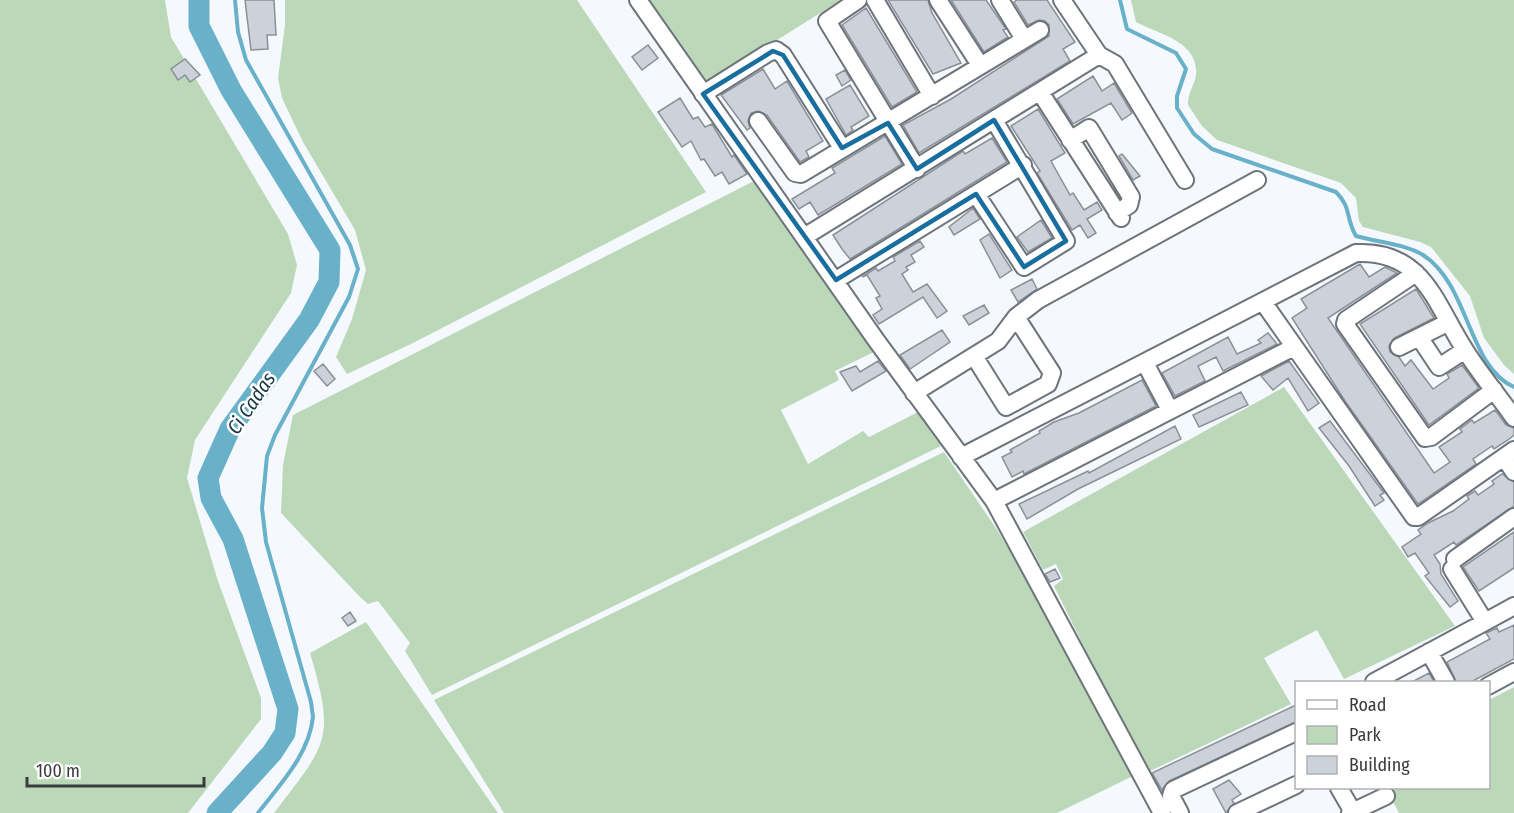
<svg xmlns="http://www.w3.org/2000/svg" width="1514" height="813" viewBox="0 0 1514 813" font-family="'Fira Sans Condensed',sans-serif">
	<rect width="100%" height="100%" fill="#f5f9fe"/>
	<path fill="#bbd9b9" d="M0,0H165L171,37L288,234L297,265L291,293L195,440L187,478L218,581L261,698V719L188,813H0Z
		M285,0H577L706,192L413,343L347,374L336,357L352,319L366,270L355,230L303,142L282,98L278,78L285,25Z
		M646,0H841L705,85Z
		M1131,0H1514V374L1504,365L1484,338L1470,296L1431,247L1420,242L1363,227L1359,221L1356,198L1341,183L1217,140L1202,126L1188,105C1187,92 1198,81 1196,69C1194,40 1156,33 1136,22Z
		M754,181L808,260L876,351L835,371L839,380L781,410L808,464L863,431L869,437L920,411L945,444L432,695L405,651L410,643L378,601L368,604L360,597L281,513L283,465L293,415Z
		M1284,387L1455,626L1344,679L1317,630L1264,658L1291,704L1146,773L1054,586L1063,579L1056,564L1043,570L1023,532Z
		M944,452L996,528L1044,607L1133,776L1057,813H504L434,700Z
		M366,622L498,813H274C327,743 336,741 310,653Z
		M1514,687V813H1399L1386,788H1488L1489,700Z"/>
	<g fill="none" stroke-linecap="round" stroke-linejoin="round">
		<path stroke="#68b1c9" stroke-width="4" d="M235,0L238,32L246,60L350,245L358,269L349,297L275,435L267,456L262,508L266,542L311,702L313,717C309,755 280,784 258,813
			M1120,0L1127,29L1176,53L1186,69L1177,96V108L1194,134L1212,149L1336,192C1352,208 1345,217 1356,236C1376,242 1406,244 1423,255C1469,284 1468,367 1514,387"/>
		<path stroke="#68b1c9" stroke-width="21" d="M199,0V26L231,90L330,250L329,282L309,320L230,429L208,478L211,498L233,539L288,709L285,733L272,753L217,813"/>
	</g>
	<path fill="#ccd2da" stroke="#8a9097" stroke-width="1.5" d="M245,0H274L276,35H267L268,49L251,50Z
		M888,0H928L932,13L961,63L933,74Z
		M951,0H986L1006,29L1003,30L1008,37L984,52Z
		M1017,0H1047L1075,42L1063,49L1070,61L919,153L903,125L951,99L1049,36V25L1045,21L1039,20L1028,25L1014,2Z
		M866,8L917,92L892,107L842,25Z
		M648,45L658,58L642,70L632,57Z
		M185,59L200,75L190,82L185,75L178,80L171,69Z
		M763,69L775,89L787,81L823,141L806,151L809,157L800,162L767,115L758,111L751,113L748,121L750,128L747,130L721,95Z
		M845,70L851,80L842,86L836,75Z
		M1093,76L1102,91L1114,83L1132,113L1122,120L1111,103L1073,124L1057,99Z
		M850,85L869,116L851,127L853,130L846,135L826,99Z
		M680,98L693,119L698,117L705,127L712,124L732,157L734,155L747,174L729,184L722,172L715,176L704,159L701,160L691,141L682,147L658,112Z
		M1038,109L1065,153L1051,161L1070,195L1073,193L1084,210L1097,202L1102,210L1087,219L1096,233L1088,238L1080,225L1072,230L1037,173L1040,171L1011,126Z
		M885,136L902,164L818,215L810,202L799,209L792,199L835,173L832,168Z
		M992,138L1007,162L850,259L842,249L833,235L963,151L965,154Z
		M1122,154L1140,176L1133,180L1119,156Z
		M973,208L980,219L954,235L949,227Z
		M1041,220L1052,238L1028,252L1017,237Z
		M989,234L1012,270L1000,278L980,240Z
		M920,241L924,247L911,255L915,262L906,267L908,270L902,274L913,292L927,284L947,311L937,318L923,297L879,324L873,315L882,309L876,298L880,296L867,275L862,277L876,268L878,271L895,261L893,257Z
		M1360,264L1369,277L1385,267L1397,273L1328,318L1434,473L1450,462L1439,447L1462,432L1460,429L1472,420L1474,423L1495,410L1506,425L1514,428V435L1508,440L1494,449L1492,446L1473,459L1476,464L1418,504L1345,401L1292,318L1307,308L1301,299Z
		M1032,279L1037,289L1018,302L1011,290Z
		M1416,289L1434,318L1394,338L1389,346L1390,352L1399,357L1405,366L1411,360L1433,389L1449,378L1447,374L1462,365L1479,388L1429,425L1360,324Z
		M984,305L989,313L969,325L963,316Z
		M942,330L950,342L910,369L900,355Z
		M1268,333L1277,344L1223,371L1216,357L1198,366L1205,381L1175,396L1162,373L1228,337L1237,354L1261,343L1258,340Z
		M878,361L886,371L852,391L840,372L856,366L860,372Z
		M1289,361L1319,403L1308,411L1288,378L1273,390L1261,376Z
		M323,364L335,379L327,386L314,371Z
		M1142,380L1156,406L1024,474L1023,471L1012,477L1002,457L1012,452L1010,450L1040,433L1039,431L1054,422L1079,413Z
		M1241,392L1248,405L1199,427L1193,415Z
		M1330,421L1384,493L1380,495L1384,500L1375,506L1349,466L1319,428Z
		M1175,426L1181,439L1078,489L1027,519L1019,504L1088,471L1089,473Z
		M1502,474L1514,482V506L1456,545L1454,542L1434,555L1440,564L1441,574L1458,601L1450,607L1425,576L1429,573L1415,553L1408,557L1402,547L1421,534L1418,530L1428,523L1453,511L1469,499L1467,496L1475,491L1478,495L1494,484L1492,481Z
		M1514,532V568L1479,591L1463,567Z
		M1055,569L1060,578L1050,582L1045,574Z
		M350,612L356,621L348,626L342,618Z
		M1514,625V659L1471,682H1456L1447,662L1490,639L1486,633L1497,628L1499,632Z
		M1429,673L1434,682H1412Z
		M1296,705V722L1169,781L1162,790L1152,773Z
		M1229,780L1241,794L1232,800L1234,803L1226,813L1213,789Z"/>
	<g fill="none" stroke-linecap="round" stroke-linejoin="round">
		<g stroke="#6e747b" stroke-width="20">
			<path id="minor" d="M638,0L876,340L994,501L1162,813
				M858,0L827,21L917,169
				M875,0L932,96
				M938,0L980,65
				M1000,0L1024,39
				M1062,0L1099,55L1115,64L1185,180
				M1040,92L1121,218
				M703,94L768,53L776,50L783,55L842,148
				M758,121L795,173L801,174L1040,30
				M1070,140L1089,128L1131,197L1129,205L1117,213
				M976,194L1024,267L1066,241L994,120
				M804,237L1099,55
				M1416,273L1346,320L1345,324L1425,438L1431,437L1494,390
				M836,280L1023,165
				M1263,302L1414,517H1418L1504,457
				M1449,322L1419,337L1439,367L1465,350
				M1399,347L1419,337
				M974,356L1006,407L1048,384L1052,373L1016,317
				M1145,363L1170,410
				M914,393L998,341L1016,317L1038,300L1257,180
				M1514,450L1504,457L1514,472
				M961,457L1356,253C1424,250 1435,304 1465,350C1480,374 1498,395 1514,418
				M994,501L1294,347
				M1455,559L1514,517
				M1452,569L1485,622L1514,606
				M1429,652L1446,682
				M1374,682L1485,622
				M1488,686L1514,672
				M1339,788L1353,812
				M1180,813L1171,796L1173,790L1296,732
				M1237,813L1296,785
				M1350,813L1386,796"/>
		</g>
		<use href="#minor" stroke="#fff" stroke-width="16"/>
	</g>
	<path fill="none" stroke="#186e9f" stroke-width="4.5" stroke-linejoin="round" d="M773,51L783,55L842,148L888,123L917,169L994,120L1066,241L1024,267L976,194L836,280L703,94Z"/>
	<g text-anchor="middle" dominant-baseline="central" stroke-width="5" stroke-linejoin="round" paint-order="stroke">
		<g font-size="20" font-style="italic" fill="#143742" stroke="#fff">
			<text transform="translate(251 403) rotate(-56)">Ci Cadas</text>
		</g>
	</g>
	<rect x="1295" y="681" width="195" height="108" fill="#ffffff" stroke="#b0b1b2" stroke-width="1.5"/>
	<rect x="1307" y="700" width="30" height="9" fill="#ffffff" stroke="#b0b1b2" stroke-width="1.5"/>
	<text x="1349" y="711" font-size="18" fill="#393b3e">Road</text>
	<rect x="1307" y="726" width="30" height="18" fill="#bbd9b9" stroke="#b0b1b2" stroke-width="1.5"/>
	<text x="1349" y="741" font-size="18" fill="#393b3e">Park</text>
	<rect x="1307" y="756" width="30" height="18" fill="#ccd2da" stroke="#b0b1b2" stroke-width="1.5"/>
	<text x="1349" y="771" font-size="18" fill="#393b3e">Building</text>
	<path d="M27 777v9h177v-9" fill="none" stroke="#393b3e" stroke-width="3"/>
	<text x="36" y="777" font-size="18" fill="#393b3e" stroke="#ffffff" stroke-width="4.5" paint-order="stroke">100 m</text>
</svg>
